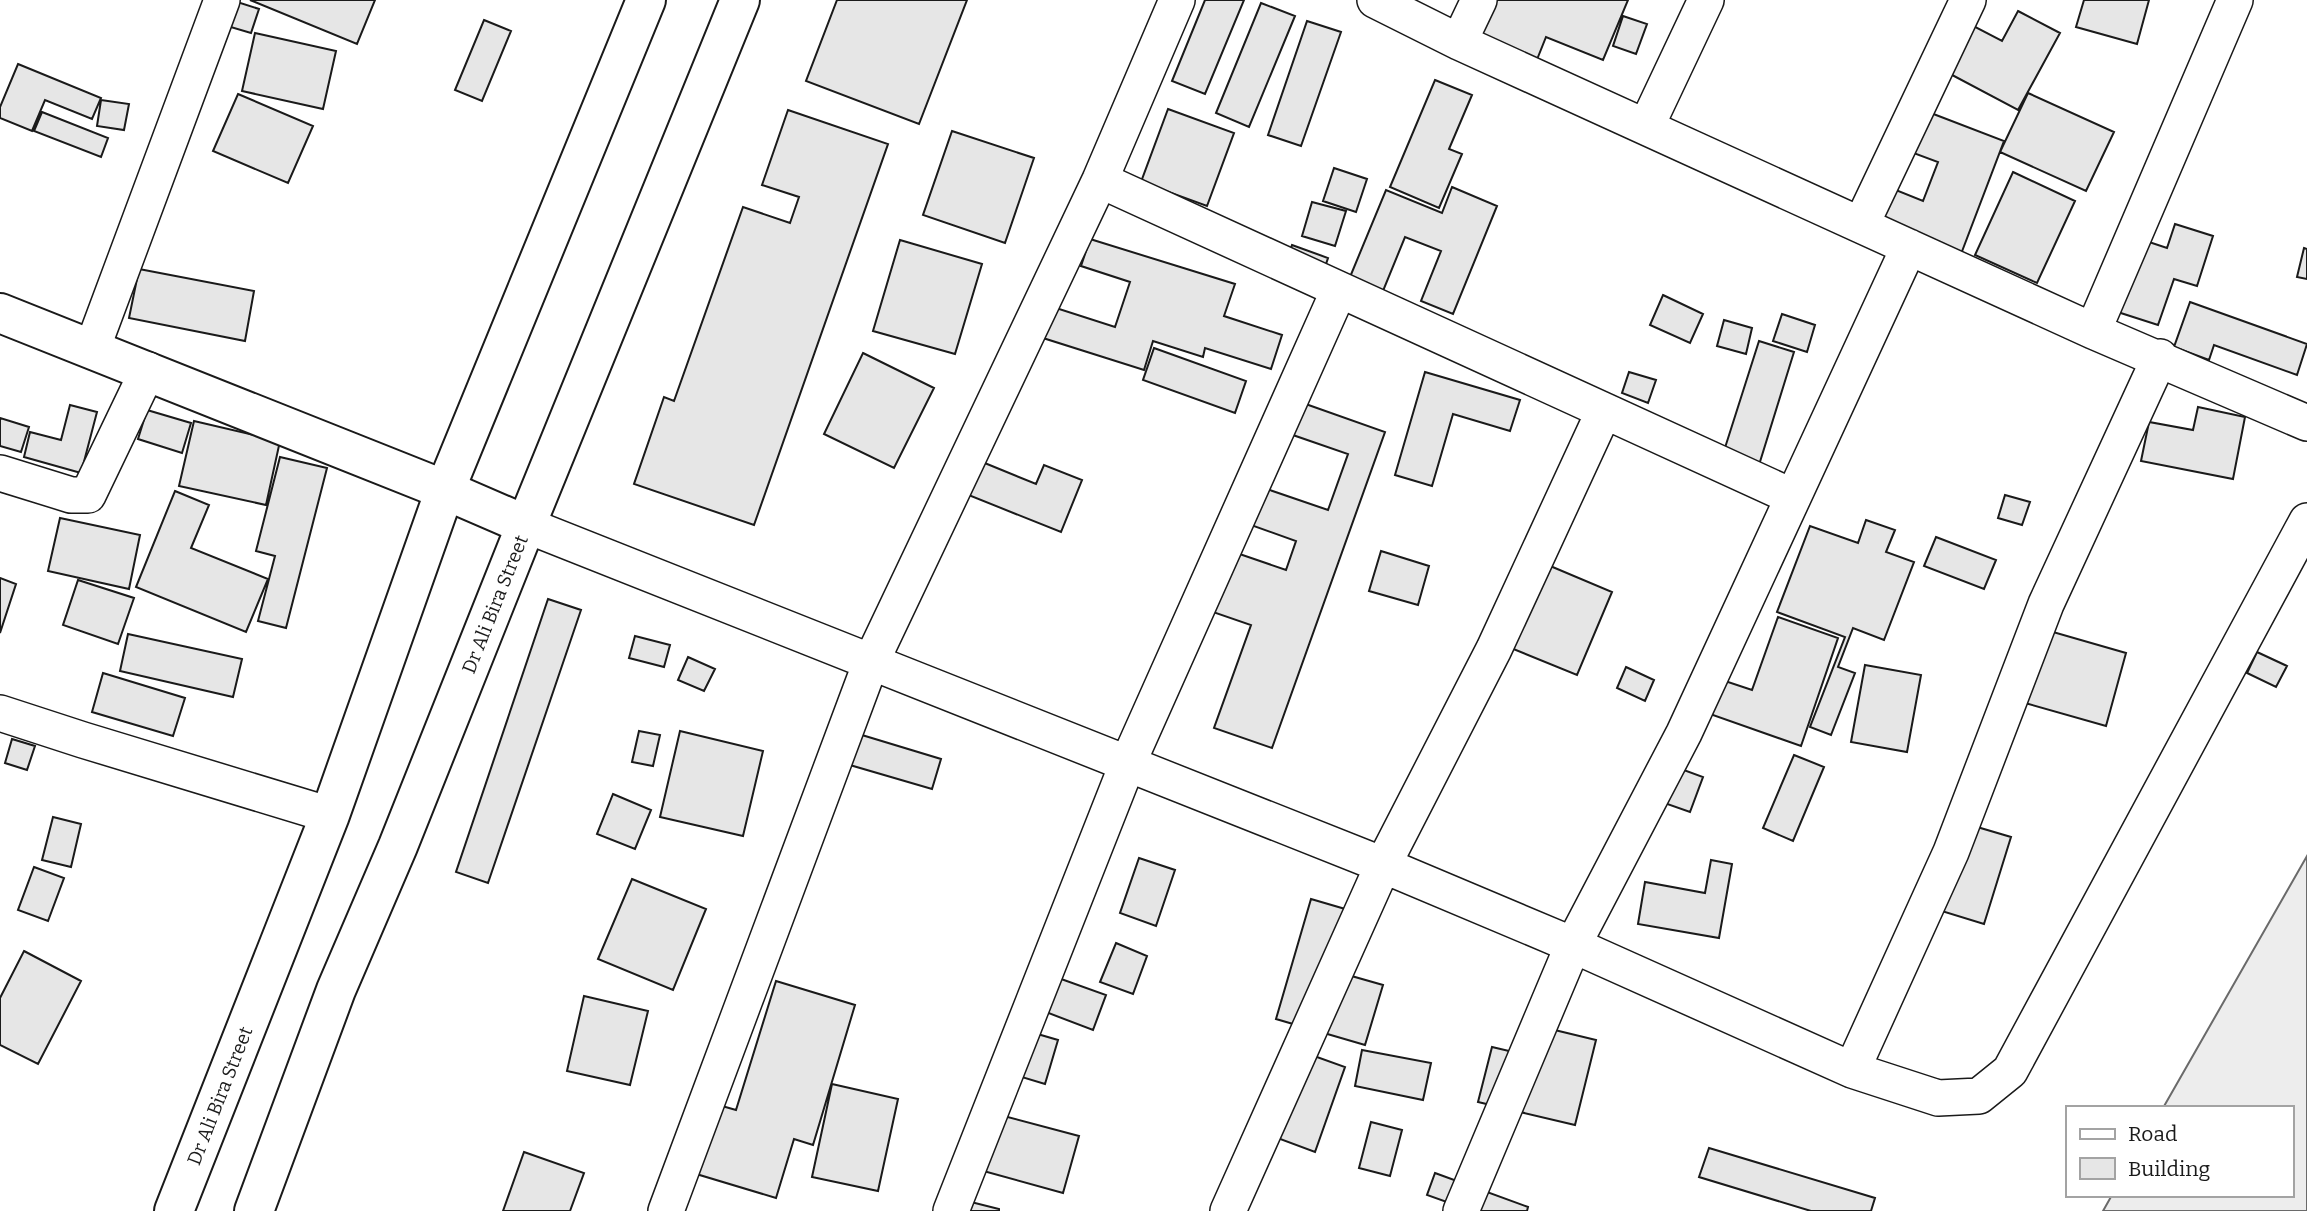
<svg xmlns="http://www.w3.org/2000/svg" width="2307" height="1211" viewBox="0 0 2307 1211" font-family="Bitter,serif">
	<rect width="100%" height="100%" fill="#fff"/>
	<path fill="#ededed" stroke="#6a6a6a" stroke-width="2" d="M2307,856V1211H2103L2112,1195H2291V1108H2163Z"/>
	<path fill="#e6e6e6" stroke="#1a1a1a" stroke-width="2" d="M231,0L259,9L251,33L217,23Z
		M250,0H375L357,44Z
		M837,0H967L919,124L806,81Z
		M1205,0H1244L1205,94L1172,81Z
		M1465,0H1628L1603,60L1546,37L1536,62L1453,28Z
		M2084,0H2149L2137,44L2076,27Z
		M1261,3L1295,16L1249,127L1216,113Z
		M2018,11L2060,33L2018,110L1937,67L1962,20L2002,41Z
		M1623,16L1647,24L1636,54L1613,46Z
		M484,20L511,31L482,101L455,90Z
		M1307,21L1341,32L1301,146L1268,135Z
		M255,33L336,51L323,109L242,91Z
		M18,64L101,98L92,119L45,100L32,131L0,118V107Z
		M1435,80L1472,95L1449,149L1462,154L1439,208L1390,187Z
		M2028,93L2114,132L2086,191L2000,152Z
		M238,94L313,126L288,183L213,151Z
		M101,100L129,104L124,130L97,126Z
		M1168,109L1234,133L1207,206L1141,182Z
		M788,110L888,144L754,525L634,484L664,397L674,401L743,207L790,223L799,197L762,185Z
		M1923,110L2004,141L1961,254L1873,220L1886,186L1923,201L1938,162L1908,151Z
		M42,112L108,138L101,157L34,131Z
		M952,131L1034,158L1005,243L923,215Z
		M1334,168L1367,179L1356,212L1323,201Z
		M2013,172L2075,201L2037,283L1975,255Z
		M1452,187L1497,206L1453,314L1421,301L1441,251L1405,237L1383,291L1350,277L1386,190L1442,213Z
		M1312,202L1346,211L1335,246L1302,236Z
		M2175,224L2213,236L2197,286L2174,279L2158,325L2099,306L2122,233L2167,248Z
		M1090,239L1235,284L1224,316L1282,335L1271,369L1205,348L1203,357L1153,341L1144,370L1043,338L1053,307L1115,327L1130,282L1081,266Z
		M900,240L982,264L955,354L873,331Z
		M1292,245L1328,258L1321,279L1284,267Z
		M2304,248L2307,249V279L2297,277Z
		M139,269L254,291L245,341L129,318Z
		M1663,295L1703,314L1690,343L1650,325Z
		M2190,302L2307,344L2297,375L2214,345L2209,360L2174,347Z
		M1782,314L1815,325L1807,352L1773,341Z
		M1724,320L1752,328L1746,354L1717,346Z
		M1759,341L1794,352L1759,465L1723,454Z
		M1154,348L1246,381L1235,413L1143,380Z
		M863,353L934,388L894,468L824,434Z
		M1425,372L1520,400L1510,431L1453,414L1432,486L1395,475Z
		M1629,372L1656,380L1648,403L1622,393Z
		M1300,402L1385,432L1272,748L1214,728L1251,625L1207,610L1228,550L1286,570L1296,541L1248,524L1261,487L1328,510L1348,454L1290,434Z
		M70,405L97,412L81,473L24,457L30,432L61,440Z
		M2198,407L2245,417L2233,479L2141,461L2149,422L2193,430Z
		M147,410L191,423L182,453L138,439Z
		M0,418L29,427L21,452L0,446Z
		M194,421L280,441L266,505L179,486Z
		M280,457L327,468L286,628L258,621L275,556L256,551Z
		M970,457L1036,484L1044,465L1082,480L1061,532L956,490Z
		M175,491L209,505L191,548L268,579L246,632L136,587Z
		M2005,495L2030,502L2022,525L1998,518Z
		M60,518L140,535L129,589L48,571Z
		M1866,520L1895,530L1886,552L1914,562L1884,640L1853,628L1838,667L1855,673L1831,735L1810,727L1845,637L1777,612L1810,526L1858,543Z
		M1936,537L1996,560L1984,589L1924,566Z
		M1381,551L1429,566L1418,605L1369,591Z
		M1536,560L1612,592L1577,675L1501,644Z
		M0,578L16,584L0,633Z
		M78,580L134,598L118,644L63,625Z
		M548,599L581,610L488,883L456,872Z
		M1778,617L1838,638L1801,746L1690,707L1701,673L1752,690Z
		M2032,626L2126,653L2106,726L2025,703Z
		M128,634L242,659L233,697L120,671Z
		M635,636L670,645L664,667L629,658Z
		M2257,652L2287,666L2276,687L2247,673Z
		M688,657L715,669L704,691L678,680Z
		M1865,665L1921,675L1907,752L1851,742Z
		M1626,667L1654,680L1645,701L1617,688Z
		M103,673L185,698L173,736L92,712Z
		M639,731L660,735L653,766L632,762Z
		M680,731L763,751L743,836L660,817Z
		M852,732L941,759L932,789L843,763Z
		M12,739L35,746L27,770L5,763Z
		M1794,755L1824,767L1793,841L1763,828Z
		M1662,762L1703,777L1690,812L1650,798Z
		M613,794L651,810L635,849L597,834Z
		M53,817L81,824L71,867L42,860Z
		M1967,824L2011,837L1984,924L1922,905Z
		M1139,858L1175,870L1156,926L1120,913Z
		M1711,860L1732,864L1719,938L1638,924L1645,882L1705,893Z
		M34,867L64,878L48,921L18,910Z
		M632,879L706,909L673,990L598,959Z
		M1311,899L1352,911L1334,971L1383,985L1365,1045L1276,1019Z
		M1116,943L1147,956L1133,994L1100,982Z
		M24,951L81,981L38,1064L0,1045V998Z
		M1050,975L1106,995L1093,1030L1038,1009Z
		M776,981L855,1005L813,1145L794,1139L776,1198L693,1173L715,1104L736,1110Z
		M584,996L648,1011L630,1085L567,1071Z
		M1534,1025L1596,1040L1575,1125L1478,1102L1492,1047L1526,1055Z
		M1017,1028L1058,1040L1045,1084L1005,1072Z
		M1362,1050L1431,1063L1423,1100L1355,1086Z
		M1303,1052L1345,1067L1315,1152L1272,1136Z
		M832,1084L898,1099L878,1191L812,1177Z
		M985,1111L1079,1136L1063,1193L969,1167Z
		M1371,1122L1402,1130L1390,1176L1359,1168Z
		M1709,1148L1875,1198L1871,1211H1811L1699,1177Z
		M524,1152L584,1173L570,1211H503Z
		M1435,1173L1528,1207L1527,1211H1472L1427,1195Z
		M955,1198L999,1209V1211H951Z"/>
	<g fill="none" stroke-linecap="round" stroke-linejoin="round">
		<g stroke="#1a1a1a" stroke-width="38">
			<path id="street" d="M1375,0L1459,42L2093,331L2307,423
				M1459,42L1479,0
				M1646,127L1706,0
				M1100,180L1793,497
				M1861,225L1968,0
				M2093,331L2235,0
				M92,349L222,0
				M0,473L71,495H88L148,370
				M526,525L1383,865L1573,945L1852,1070L1938,1098L1979,1096L2010,1071L2307,521
				M0,713L83,740L330,815
				M1852,1070L1951,852L2046,604L2160,357
				M666,1211L871,662L1100,180L1177,0
				M951,1211L1127,765L1339,290
				M1228,1211L1383,865L1494,649L1604,411
				M1461,1211L1573,945L1684,733L1909,247"/>
		</g>
		<g stroke="#1a1a1a" stroke-width="42">
			<path id="secondary" d="M0,313L445,490L526,525"/>
		</g>
		<g stroke="#1a1a1a" stroke-width="42">
			<g id="primary">
				<path id="s1" d="M174,1211L330,815L445,490L646,0"/>
				<path id="s2" d="M254,1211L336,990L398,846L526,525L740,0"/>
			</g>
		</g>
		<use href="#street" stroke="#fff" stroke-width="35"/>
		<use href="#secondary" stroke="#fff" stroke-width="38"/>
		<use href="#primary" stroke="#fff" stroke-width="38"/>
	</g>
	<g text-anchor="middle" dominant-baseline="central" stroke-width="5" stroke-linejoin="round" paint-order="stroke">
		<g font-size="19" fill="#1a1a1a" stroke="#fff">
			<text stroke="none"><textPath href="#s2" startOffset="653">Dr Ali Bira Street</textPath></text>
			<text stroke="none"><textPath href="#s1" startOffset="124">Dr Ali Bira Street</textPath></text>
		</g>
	</g>
	<rect x="2066" y="1106" width="228" height="91" fill="#ffffff" stroke="#a3a3a3" stroke-width="2"/>
	<rect x="2080" y="1129" width="35" height="10" fill="#ffffff" stroke="#a3a3a3" stroke-width="2"/>
	<text x="2128" y="1141" font-size="21" fill="#1a1a1a">Road</text>
	<rect x="2080" y="1158" width="35" height="21" fill="#e6e6e6" stroke="#a3a3a3" stroke-width="2"/>
	<text x="2128" y="1176" font-size="21" fill="#1a1a1a">Building</text>
</svg>
